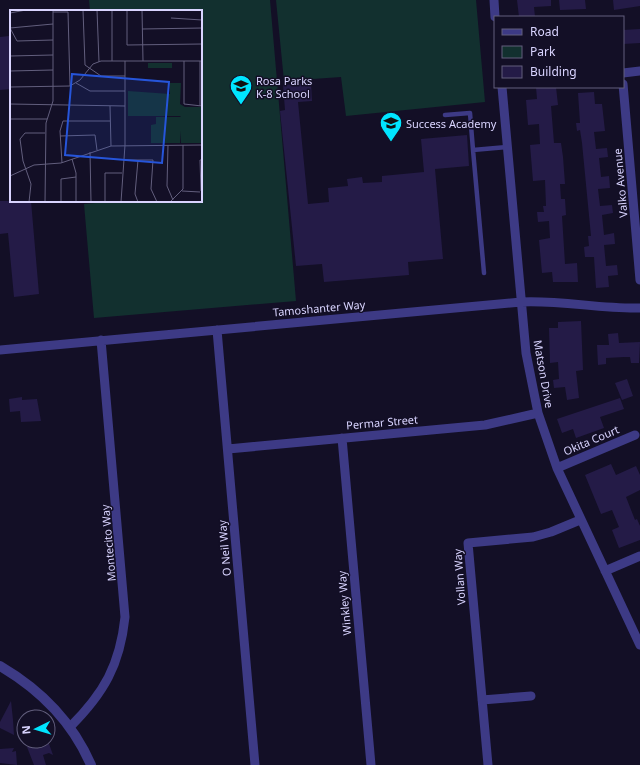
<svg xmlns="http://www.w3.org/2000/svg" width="640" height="765" viewBox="0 0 640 765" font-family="'Noto Sans',sans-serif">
	<rect width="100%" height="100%" fill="#130f26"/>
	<path fill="#12302f" d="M89,0H270L296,301L94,318L84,204L107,202V201H201V11H90Z
		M276,0H476L485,102L346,116L341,77L284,81Z"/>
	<path fill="#241b47" d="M517,0H551V6L534,7L535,17H519Z
		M559,0H585L586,9L560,10Z
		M613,0H640V6L614,10Z
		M640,29V43L623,44V30Z
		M9,36L11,89L0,90V37Z
		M311,83L312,101L298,102L308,204L329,202L328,188L348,186L347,179L362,177L363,183L382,182V176L424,172L421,139L467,135L469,166L435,169L443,259L408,262L409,275L324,282L322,264L296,266L280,111L285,110L283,85Z
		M536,87H556L558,105L551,106L554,143H561L563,157L565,184H560L561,199H565L566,215L562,216L565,264L577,263L578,282H553L552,272L542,273L539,240L550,238L549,221L538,222L537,212H544L543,206H546L545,180L533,181L530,145L540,144L539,124L528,125L526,100L537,99Z
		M594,92L595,104H602L605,131L594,132L596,149L607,148L608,157L599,158L601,177L609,176L610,188L598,189L600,206L612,205L613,213L602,215L604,235L614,233L615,244L604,245L606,266L617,265L618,275L608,276L609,287L596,288L594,257H585L584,247L589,246L588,236H591L582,143L580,130L577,131L576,123H580L578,93Z
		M0,201H31L39,294L14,297L8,233L0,234Z
		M581,321L583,370L576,371L579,398L567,400L565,387L554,388L553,380L559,379L558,362L550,363L549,328H558V322Z
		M618,333L619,343L640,342L639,363H631L630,357H624L606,358V364L598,365L597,345H609L608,334Z
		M627,379L633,396L622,400L615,383Z
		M22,397V400L37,399L41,421L21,422L20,411L10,412L9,399Z
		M620,398L624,409L600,417L604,428L576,438L573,429L562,433L557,419Z
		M611,464L616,475L636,466L640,475V490L626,497L635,520L637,519L640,526V540L619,548L612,530L619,527L612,510L601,514L585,475Z
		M11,701L13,720L14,735L0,728V722Z
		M42,741H48L53,755L49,753L43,755L46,765H34L27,747L35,746L33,744Z
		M14,748L12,752L16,751L17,765L0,763V749Z"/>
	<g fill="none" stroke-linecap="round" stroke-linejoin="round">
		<path stroke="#3d3a85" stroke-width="4.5" d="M445,115L470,113L473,150L507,147
			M473,150L484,273"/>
		<path stroke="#3d3a85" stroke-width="9" d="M494,0L495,17
			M623,73L640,71
			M623,84L640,280
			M502,87L526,353L538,413L557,468L640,645
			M217,330L255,765
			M0,350L521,302C561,300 600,309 640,308
			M342,438L371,765
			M228,449L485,425L538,413
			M557,468L635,435
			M605,571L640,556
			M482,700L531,696
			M70,727C104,693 120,665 125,617L101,340
			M488,765L468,543L533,537L551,532L580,520"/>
		<path stroke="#3d3a85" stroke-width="10" d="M0,666C41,690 72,721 91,765"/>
	</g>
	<defs>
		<g id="school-pin" transform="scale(1.15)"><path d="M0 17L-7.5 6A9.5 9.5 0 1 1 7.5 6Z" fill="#00e5ff" stroke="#130f26"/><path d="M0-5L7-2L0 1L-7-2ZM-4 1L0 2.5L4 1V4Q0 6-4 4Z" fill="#111"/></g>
	</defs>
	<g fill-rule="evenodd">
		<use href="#school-pin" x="241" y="86"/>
		<use href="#school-pin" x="391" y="123"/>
	</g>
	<g text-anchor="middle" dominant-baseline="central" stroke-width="3" stroke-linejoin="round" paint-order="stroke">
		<g font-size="11" fill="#d9d4ff" stroke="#130f26" text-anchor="start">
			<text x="256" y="80">Rosa Parks<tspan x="256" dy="13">K-8 School</tspan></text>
			<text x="406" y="123">Success Academy</text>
		</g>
		<g font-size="11" fill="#d9d4ff" stroke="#130f26">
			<text transform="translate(620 183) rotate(-95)">Valko Avenue</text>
			<text transform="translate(319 308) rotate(-5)">Tamoshanter Way</text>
			<text transform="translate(544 374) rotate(80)">Matson Drive</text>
			<text transform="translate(382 422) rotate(-5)">Permar Street</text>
			<text transform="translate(591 440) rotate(-23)">Okita Court</text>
			<text transform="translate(108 543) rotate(-95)">Montecito Way</text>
			<text transform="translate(224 548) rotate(-95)">O Neil Way</text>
			<text transform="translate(459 577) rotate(-94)">Vollan Way</text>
			<text transform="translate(344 603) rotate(-95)">Winkley Way</text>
		</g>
	</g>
	<g transform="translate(10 10)">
		<rect width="192" height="192" fill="#130f26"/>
		<path d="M138,53H162V58H138ZM160,73H171L170,94L175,97H192V133H171V121L170,133H141V115L146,114V107H170L171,106H118V81L160,84Z" fill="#12302f"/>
		<path fill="none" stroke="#625e7d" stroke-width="1" d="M73,0L75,55L91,66H115M87,0L89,52M117,0V35L192,34M132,0L133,51M43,2H58L60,76M0,3L16,0M161,8L192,10M0,18L7,31L43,30M0,18L43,14M132,19L192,18M0,46L43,45M102,51V0M174,51V94L192,96M190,51V96M0,61L43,60M66,73L80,81H115M0,77L60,76L70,70L83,54L91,51H192M0,94L115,96M100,96L101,136M0,109H37M50,126L85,125L87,140M158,135L157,176L163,190M80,142L81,192M62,149L66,163V192M113,150H143L141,179L147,192M128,150L125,184L128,192M52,153L50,121L53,111H100M0,166L24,155L51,153L101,136L192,135M172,181L190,182M191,181L190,150H192M19,192L21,174L13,151L10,129L15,123H35M35,192L36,113L43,91V0M51,192V169L66,167M95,192V163H112M111,192L115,135V51M160,192L173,179V135"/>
		<path fill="#2655da" fill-opacity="0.15" stroke="#2655da" stroke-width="2" d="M62,64L159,72L152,153L55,145Z"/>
		<rect width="192" height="192" fill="none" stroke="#d9d4ff" stroke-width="2"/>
	</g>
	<rect x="494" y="16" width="130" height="72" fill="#130f26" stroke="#625e7d"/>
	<rect x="502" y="29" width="20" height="6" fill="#3d3a85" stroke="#625e7d"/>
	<text x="530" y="36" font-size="12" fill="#d9d4ff">Road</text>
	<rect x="502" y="46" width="20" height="12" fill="#12302f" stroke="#625e7d"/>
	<text x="530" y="56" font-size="12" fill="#d9d4ff">Park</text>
	<rect x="502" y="66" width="20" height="12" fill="#241b47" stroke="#625e7d"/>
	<text x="530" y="76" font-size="12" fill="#d9d4ff">Building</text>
	<g transform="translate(36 729) rotate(265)"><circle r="19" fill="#130f26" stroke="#625e7d"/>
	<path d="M0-3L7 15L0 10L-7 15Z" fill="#00e5ff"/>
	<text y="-6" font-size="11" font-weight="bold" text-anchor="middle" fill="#d9d4ff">N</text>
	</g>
</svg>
